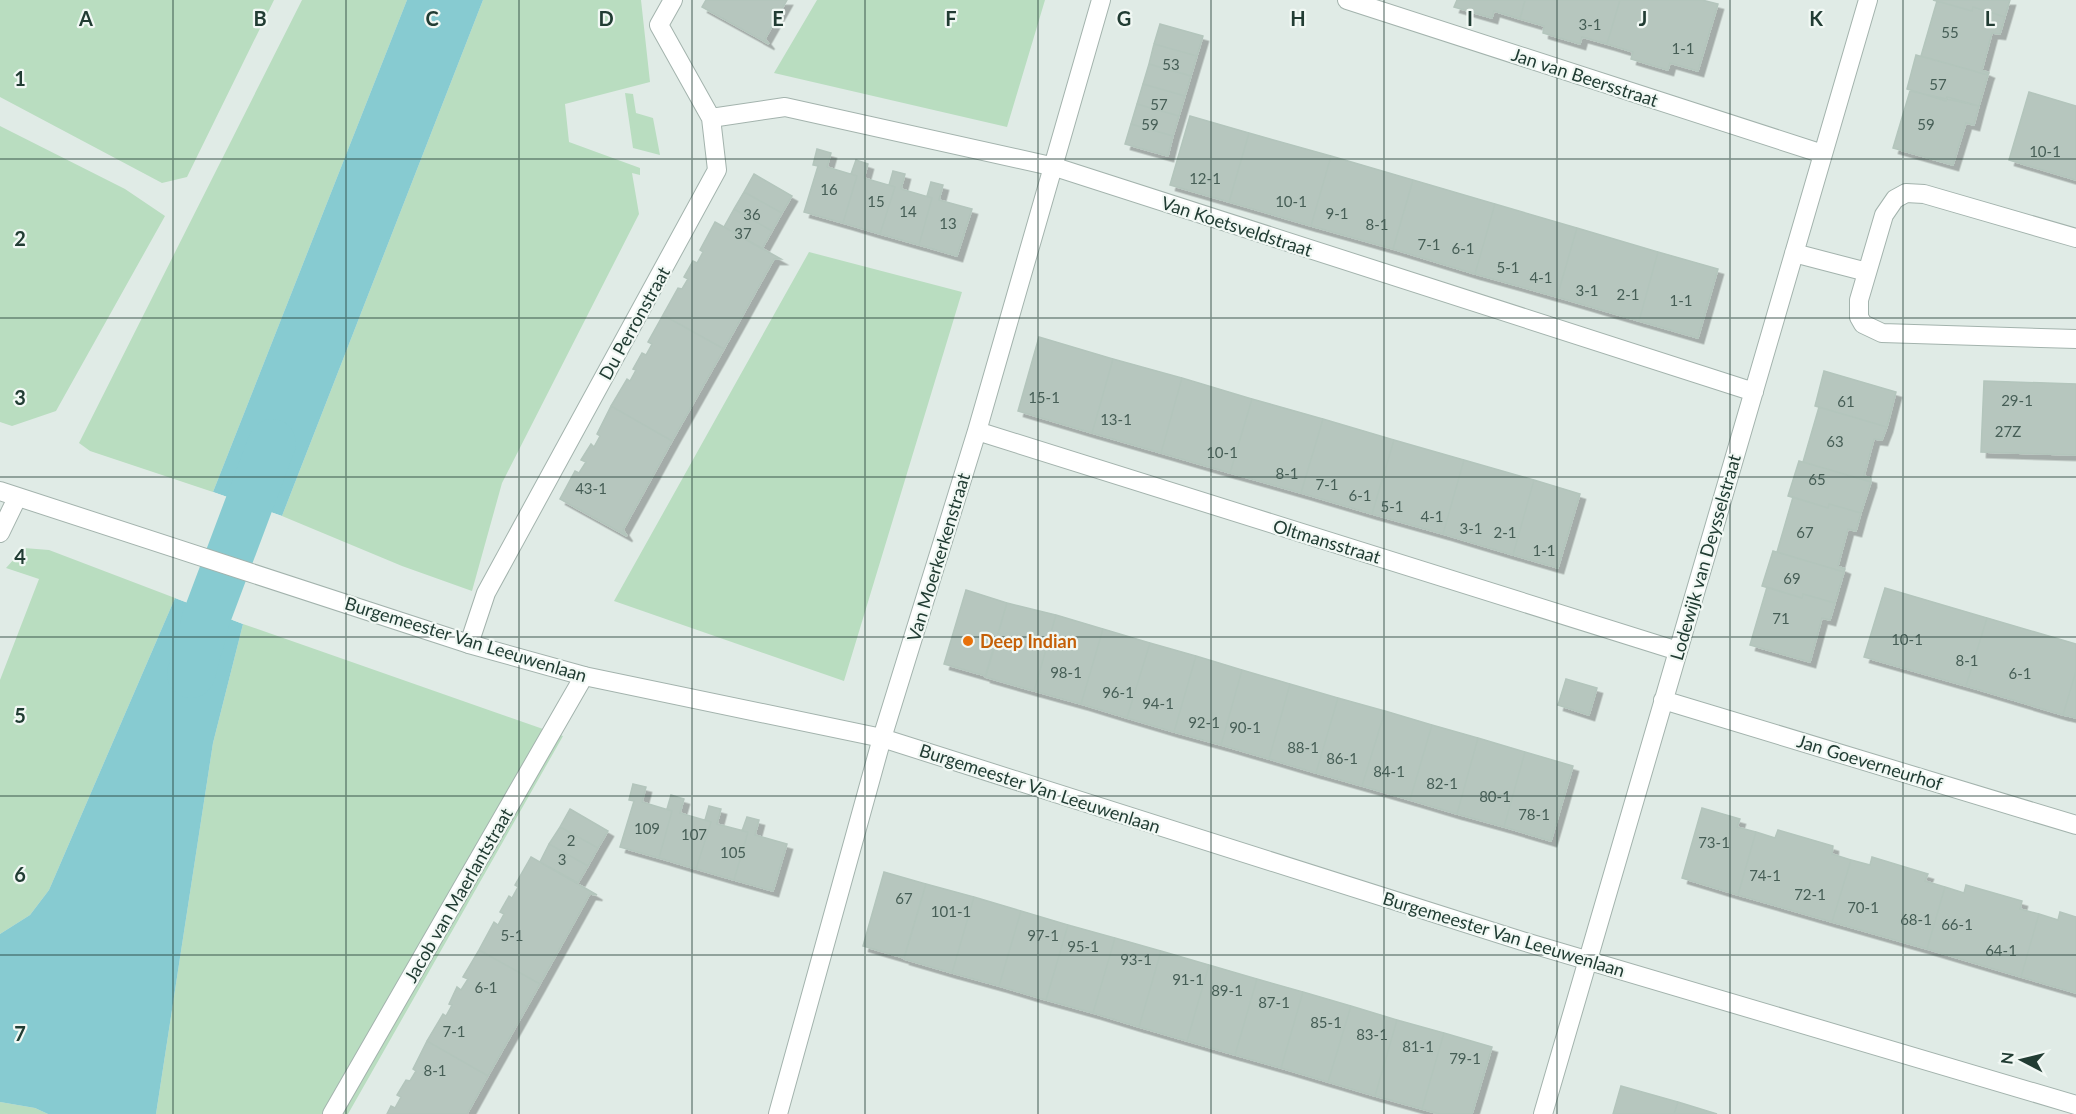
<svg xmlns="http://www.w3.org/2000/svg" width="2076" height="1114" viewBox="0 0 2076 1114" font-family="Lato,sans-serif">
	<defs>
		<filter id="shadow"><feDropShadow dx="5.5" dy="5.5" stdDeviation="0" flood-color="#0004"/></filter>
	</defs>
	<rect width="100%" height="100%" fill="#e0ebe6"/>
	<path fill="#b9ddc0" d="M0,0H274L187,177L162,183L0,97Z
		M302,0H407L213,492L90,451L79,443Z
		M483,0H641L650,82L565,104L569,142L640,168V175L632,173L639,214L502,483L472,591L402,566L282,516Z
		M817,0H1045L1007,127L774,73Z
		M625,93L633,94L636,113L653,118L660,155L633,148Z
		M0,126L125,189L165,216L56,411L12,426L0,422Z
		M809,252L962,292L844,681L614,601Z
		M24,548L49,550L175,598L49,890L30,915L0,934V680L39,579L6,568Z
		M243,624L563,736L348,1114H156L213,743Z
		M0,1102L35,1108L48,1114H0Z"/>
	<path fill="#87cbd1" d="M407,0H483L282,516L213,492Z
		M175,598L243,624L213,743L156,1114H48L35,1108L0,1102V934L30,915L49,890Z"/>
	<path fill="#e0ebe6" d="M213,492L282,516L281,519L212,494Z
		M176,595L244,621L243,624L175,598Z"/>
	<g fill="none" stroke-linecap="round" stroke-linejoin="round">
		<path stroke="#87cbd1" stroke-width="48" d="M191,674L207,616L272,443"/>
	</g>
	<path fill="#b6c6be" stroke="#b3c5bc" stroke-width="1.5" filter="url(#shadow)" d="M706,0H787L765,39L769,44L702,7Z
		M1457,0H1456H1525L1520,19L1494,11L1492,18L1454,7Z
		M1525,0H1620L1607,44L1582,37L1580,44L1543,33L1544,26L1520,19Z
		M1620,0H1702L1718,4L1698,71L1670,63L1668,70L1631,59L1633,52L1607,44Z
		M1933,0H2010L2005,17L1973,7L1972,11Z
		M1937,1L1972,11L1973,7L2005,17L2000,34L1992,33L1982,70L1989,73L1988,75L1921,56Z
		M1160,24L1203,36L1197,56L1154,44Z
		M1154,44L1197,56L1191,76L1149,64Z
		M1916,55L1988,75L1979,106L1947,97L1946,101L1907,89Z
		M1149,64L1191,76L1185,96L1143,84Z
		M1143,84L1185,96L1179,116L1137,104Z
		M1910,91L1979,106L1974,125L1966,123L1953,165L1893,148Z
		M2029,92L2076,106V180L2009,160Z
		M1137,104L1179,116L1173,136L1131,124Z
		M1190,116L1249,133L1229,202L1170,185Z
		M1131,124L1173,136L1168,156L1125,144Z
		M1249,133L1331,156L1311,226L1229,202Z
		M817,149L831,153L827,167L857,176L843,223L804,212L818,166L813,165Z
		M1331,156L1413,180L1393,249L1311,226Z
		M856,160L868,164L864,178L895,187L880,234L843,223L857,176L851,174Z
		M893,171L905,174L901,189L932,198L919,245L880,234L895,187L889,185Z
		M754,174L792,196L782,213L744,192Z
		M1413,180L1495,204L1475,274L1393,249Z
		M931,182L943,185L939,200L972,209L957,256L919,245L932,198L927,196Z
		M744,192L782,213L772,231L734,209Z
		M1495,204L1577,228L1557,297L1475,274Z
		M734,209L772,231L762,249L724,227Z
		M715,222L781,259H774L724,349L663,315L678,288L682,289L688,279L684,277L693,261L697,263L703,252L700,250Z
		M1577,228L1658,252L1639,321L1557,297Z
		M1658,252L1718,269L1698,338L1639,321Z
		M663,315L724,349L672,441L611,406L627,379L630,381L636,370L633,369L642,353L646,355L652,344L648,342Z
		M1039,337L1113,359L1092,433L1018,411Z
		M1113,359L1182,378L1161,453L1092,433Z
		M1824,371L1896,392L1887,427L1815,406Z
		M1182,378L1252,399L1230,473L1161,453Z
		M1984,381L2076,384V455L1981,452Z
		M1252,399L1323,419L1301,493L1230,473Z
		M611,406L672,441L623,530L627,536L560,499L575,471L579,473L586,462L581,460L591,444L594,447L600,436L597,434Z
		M1819,407L1887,427L1882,440L1874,439L1864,476L1871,478V482L1803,462Z
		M1323,419L1394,440L1372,514L1301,493Z
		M1394,440L1464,460L1443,534L1372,514Z
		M1464,460L1534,480L1513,555L1443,534Z
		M1799,461L1871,482L1861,513L1829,504L1828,508L1788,496Z
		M1534,480L1580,494L1558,568L1513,555Z
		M1793,497L1828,508L1829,504L1861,513L1856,531L1848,529L1838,566L1845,569L1844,572L1777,552Z
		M1773,551L1844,572L1835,603L1803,594L1802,598L1762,586Z
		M1767,587L1802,598L1803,594L1835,603L1830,620L1822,618L1810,662L1750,645Z
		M1885,588L1987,618L1966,686L1864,657Z
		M966,590L1007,603L986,676L944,664Z
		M1007,603L1056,615L1034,691L985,677Z
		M1056,615L1103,629L1081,704L1034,691Z
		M1987,618L2076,644V671L2063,715L1966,686Z
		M1103,629L1150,643L1127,718L1081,704Z
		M1150,643L1196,656L1174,732L1127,718Z
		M1196,656L1242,670L1221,745L1174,732Z
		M1242,670L1290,684L1269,759L1221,745Z
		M2076,671V718L2063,715Z
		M1566,679L1597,688L1589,715L1558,705Z
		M1290,684L1338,698L1316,773L1269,759Z
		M1338,698L1385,711L1362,786L1316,773Z
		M1385,711L1432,725L1410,800L1362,786Z
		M1432,725L1478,738L1457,814L1410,800Z
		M1478,738L1525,752L1504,827L1457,814Z
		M1525,752L1573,766L1551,841L1504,827Z
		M633,784L646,787L642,802L672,811L659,858L620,847L634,801L629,800Z
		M671,795L684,799L680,813L711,822L696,869L659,858L672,811L667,809Z
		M709,806L721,809L717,824L748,832L734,880L696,869L711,822L705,820Z
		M1702,808L1740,819L1737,827L1756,832L1738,895L1682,878Z
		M570,809L608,831L598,848L560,827Z
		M747,817L759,820L755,835L787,844L773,891L734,880L748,832L742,831Z
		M560,827L598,848L588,866L549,844Z
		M1778,830L1833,846L1832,854L1851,860L1832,922L1738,895L1756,832L1775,838Z
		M549,844L588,866L578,883L540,862Z
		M531,857L597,895L590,894L540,984L479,950L494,922L498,925L504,914L500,912L509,896L512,898L518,887L515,885Z
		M1872,857L1928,874L1925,881L1945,887L1927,949L1832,922L1851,860L1870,865Z
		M884,872L926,884L904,958L863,946Z
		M926,884L974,897L952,973L904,959Z
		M1966,885L2022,901L2020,909L2039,914L2021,977L1927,949L1945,887L1964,893Z
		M974,897L1021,911L999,986L952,973Z
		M1021,911L1068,925L1046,1000L999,986Z
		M2060,912L2076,917V993L2021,977L2039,914L2058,920Z
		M1068,925L1115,938L1093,1013L1046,1000Z
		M1115,938L1161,951L1139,1027L1093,1013Z
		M479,950L540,984L488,1076L427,1041L443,1014L446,1016L452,1005L449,1004L457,987L461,990L468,979L463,977Z
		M1161,951L1209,965L1187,1041L1139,1027Z
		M1209,965L1257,979L1235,1055L1187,1041Z
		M1257,979L1303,992L1281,1068L1235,1055Z
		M1303,992L1351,1006L1328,1082L1281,1068Z
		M1351,1006L1397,1020L1375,1096L1328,1082Z
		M1397,1020L1444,1033L1422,1109L1375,1096Z
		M1444,1033L1492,1047L1472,1114H1439L1422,1109Z
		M427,1041L488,1076L467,1114H387L391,1106L395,1108L401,1097L397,1095L406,1080L410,1081L416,1071L413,1069Z
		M1621,1086L1678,1102L1674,1114H1613Z
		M1678,1102L1717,1114H1674Z"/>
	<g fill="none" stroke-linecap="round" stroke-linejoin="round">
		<g stroke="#a3b3ad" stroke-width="20">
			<path id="minor" d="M1347,0L1823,154
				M711,118L785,107L1055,167L1754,392
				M2076,238L1924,194L1906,193L1895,199L1884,215L1859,300V317L1863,324L1882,333L2076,339
				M1794,253L1867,272
				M977,431L1678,651
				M0,533L17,498
				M469,644L486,593L717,170L711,118L659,25L673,0
				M1663,700L2076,825
				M332,1114L584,676
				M778,1114L882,738L977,431L1101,0
				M1543,1114L1868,0"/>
		</g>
		<g stroke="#a3b3ad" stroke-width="20">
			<path id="tertiary" d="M0,491L469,644L584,676L882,738L1522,941L2076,1105"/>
		</g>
		<use href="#minor" stroke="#fff" stroke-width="18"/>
		<use href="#tertiary" stroke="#fff" stroke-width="18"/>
	</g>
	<path fill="none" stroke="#213c33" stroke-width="1.5" stroke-opacity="0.55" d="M173,0V1114M346,0V1114M519,0V1114M692,0V1114M865,0V1114M1038,0V1114M1211,0V1114M1384,0V1114M1557,0V1114M1730,0V1114M1903,0V1114M0,159H2076M0,318H2076M0,477H2076M0,637H2076M0,796H2076M0,955H2076"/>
	<circle fill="#e8710a" stroke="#f1f8f4" stroke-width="2" cx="968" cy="641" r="6"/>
	<g text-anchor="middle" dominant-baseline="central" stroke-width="4.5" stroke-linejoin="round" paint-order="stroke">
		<g font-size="15" fill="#465e56">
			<text x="1590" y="24">3-1</text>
			<text x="1950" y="32">55</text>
			<text x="1683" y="48">1-1</text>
			<text x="1171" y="64">53</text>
			<text x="1938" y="84">57</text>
			<text x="1159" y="104">57</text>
			<text x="1150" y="124">59</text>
			<text x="1926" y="124">59</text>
			<text x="2045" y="151">10-1</text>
			<text x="1205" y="178">12-1</text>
			<text x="829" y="189">16</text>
			<text x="876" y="201">15</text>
			<text x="1291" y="201">10-1</text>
			<text x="908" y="211">14</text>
			<text x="1337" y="213">9-1</text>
			<text x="752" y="214">36</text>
			<text x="948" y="223">13</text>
			<text x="1377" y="224">8-1</text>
			<text x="743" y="233">37</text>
			<text x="1429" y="244">7-1</text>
			<text x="1463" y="248">6-1</text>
			<text x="1508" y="267">5-1</text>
			<text x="1541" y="277">4-1</text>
			<text x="1587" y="290">3-1</text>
			<text x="1628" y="294">2-1</text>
			<text x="1681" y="300">1-1</text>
			<text x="1044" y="397">15-1</text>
			<text x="2017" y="400">29-1</text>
			<text x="1846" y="401">61</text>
			<text x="1116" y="419">13-1</text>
			<text x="2008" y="431">27Z</text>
			<text x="1835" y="441">63</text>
			<text x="1222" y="452">10-1</text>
			<text x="1287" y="473">8-1</text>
			<text x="1817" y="479">65</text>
			<text x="1327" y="484">7-1</text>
			<text x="591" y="488">43-1</text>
			<text x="1360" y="495">6-1</text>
			<text x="1392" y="506">5-1</text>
			<text x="1432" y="516">4-1</text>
			<text x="1471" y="528">3-1</text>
			<text x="1505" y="532">2-1</text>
			<text x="1805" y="532">67</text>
			<text x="1544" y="550">1-1</text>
			<text x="1792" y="578">69</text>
			<text x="1781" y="618">71</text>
			<text x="1907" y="639">10-1</text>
			<text x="1967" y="660">8-1</text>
			<text x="1066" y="672">98-1</text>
			<text x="2020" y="673">6-1</text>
			<text x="1118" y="692">96-1</text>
			<text x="1158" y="703">94-1</text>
			<text x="1204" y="722">92-1</text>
			<text x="1245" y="727">90-1</text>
			<text x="1303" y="747">88-1</text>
			<text x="1342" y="758">86-1</text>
			<text x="1389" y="771">84-1</text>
			<text x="1442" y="783">82-1</text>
			<text x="1495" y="796">80-1</text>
			<text x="1534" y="814">78-1</text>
			<text x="647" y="828">109</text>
			<text x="694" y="834">107</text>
			<text x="571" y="840">2</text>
			<text x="1714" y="842">73-1</text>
			<text x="733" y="852">105</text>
			<text x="562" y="859">3</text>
			<text x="1765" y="875">74-1</text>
			<text x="1810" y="894">72-1</text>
			<text x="904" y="898">67</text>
			<text x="1863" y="907">70-1</text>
			<text x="951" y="911">101-1</text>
			<text x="1916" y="919">68-1</text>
			<text x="1957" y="924">66-1</text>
			<text x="512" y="935">5-1</text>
			<text x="1043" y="935">97-1</text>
			<text x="1083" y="946">95-1</text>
			<text x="2001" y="950">64-1</text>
			<text x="1136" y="959">93-1</text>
			<text x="1188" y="979">91-1</text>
			<text x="486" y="987">6-1</text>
			<text x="1227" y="990">89-1</text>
			<text x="1274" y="1002">87-1</text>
			<text x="1326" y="1022">85-1</text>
			<text x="454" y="1031">7-1</text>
			<text x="1372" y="1034">83-1</text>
			<text x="1418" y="1046">81-1</text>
			<text x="1465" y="1058">79-1</text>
			<text x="435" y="1070">8-1</text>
		</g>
		<g font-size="18" fill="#213c33" stroke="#f1f8f4">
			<text transform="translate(1585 77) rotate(18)">Jan van Beersstraat</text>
			<text transform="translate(1237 226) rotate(18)">Van Koetsveldstraat</text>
			<text transform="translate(634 323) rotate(-61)">Du Perronstraat</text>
			<text transform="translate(1327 541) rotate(17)">Oltmansstraat</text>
			<text transform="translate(938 557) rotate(-73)">Van Moerkerkenstraat</text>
			<text transform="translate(1705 557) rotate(-74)">Lodewijk van Deysselstraat</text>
			<text transform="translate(466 639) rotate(17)">Burgemeester Van Leeuwenlaan</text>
			<text transform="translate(1870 762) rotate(17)">Jan Goeverneurhof</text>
			<text transform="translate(1040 788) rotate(18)">Burgemeester Van Leeuwenlaan</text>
			<text transform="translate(458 895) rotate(-60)">Jacob van Maerlantstraat</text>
			<text transform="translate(1504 934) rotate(17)">Burgemeester Van Leeuwenlaan</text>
		</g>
		<g font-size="18" font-weight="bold" fill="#c56008" stroke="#f1f8f4" text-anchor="start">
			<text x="980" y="641">Deep Indian</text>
		</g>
	</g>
	<g font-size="20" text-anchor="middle" font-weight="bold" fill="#213c33" stroke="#f1f8f4" stroke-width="4.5" stroke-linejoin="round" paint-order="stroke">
		<text x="86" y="26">A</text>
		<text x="260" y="26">B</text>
		<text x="432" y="26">C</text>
		<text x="606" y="26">D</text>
		<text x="778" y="26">E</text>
		<text x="951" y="26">F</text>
		<text x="1124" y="26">G</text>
		<text x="1298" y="26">H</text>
		<text x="1470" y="26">I</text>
		<text x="1643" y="26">J</text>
		<text x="1816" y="26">K</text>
		<text x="1990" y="26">L</text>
		<text x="20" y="86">1</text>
		<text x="20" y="246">2</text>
		<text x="20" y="405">3</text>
		<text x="20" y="564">4</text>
		<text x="20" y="723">5</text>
		<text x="20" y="882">6</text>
		<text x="20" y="1041">7</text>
	</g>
	<g transform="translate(2022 1060) rotate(277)" stroke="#f1f8f4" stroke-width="4.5" paint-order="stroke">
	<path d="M0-4.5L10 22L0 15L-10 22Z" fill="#213c33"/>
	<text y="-9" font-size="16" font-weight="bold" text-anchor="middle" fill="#213c33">N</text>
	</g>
</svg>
